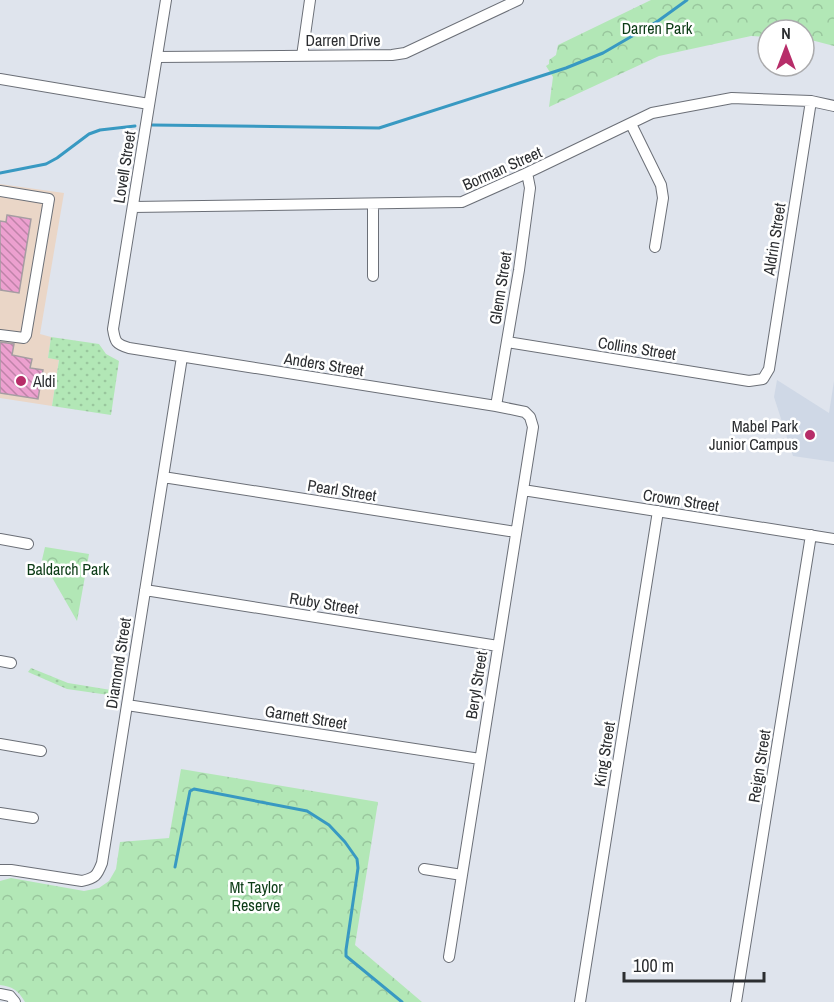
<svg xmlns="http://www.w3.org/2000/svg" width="834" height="1002" viewBox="0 0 834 1002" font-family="'Archivo Narrow',sans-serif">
	<defs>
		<pattern id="grass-dots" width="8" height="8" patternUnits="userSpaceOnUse" patternTransform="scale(1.5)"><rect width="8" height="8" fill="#b2e7b6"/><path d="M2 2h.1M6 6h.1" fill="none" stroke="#99c69d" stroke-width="1.8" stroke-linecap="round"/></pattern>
		<pattern id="park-crowns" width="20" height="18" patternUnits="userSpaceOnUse" patternTransform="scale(1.5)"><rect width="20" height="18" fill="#b2e7b6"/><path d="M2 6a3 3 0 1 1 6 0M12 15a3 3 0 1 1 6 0" fill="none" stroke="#99c69d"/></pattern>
		<pattern id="building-back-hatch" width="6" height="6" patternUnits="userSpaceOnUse" patternTransform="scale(1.5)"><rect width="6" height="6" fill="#eca0cf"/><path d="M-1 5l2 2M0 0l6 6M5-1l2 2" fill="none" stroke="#bf83a9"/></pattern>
	</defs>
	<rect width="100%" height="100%" fill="#dfe4ed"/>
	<path fill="#ead6c7" d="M0,184L64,193L40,334L51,337L48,358L59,359L52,406L0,398Z"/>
	<path fill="#cfd8e6" d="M777,380L829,413L834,381V462L793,456L774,397Z"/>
	<path fill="url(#grass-dots)" d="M51,337L99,344L106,354L119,361L111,415L52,406L59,360L48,358Z
		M31,668L68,683L111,690L116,687L114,700L109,695L67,689L28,672Z"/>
	<path fill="url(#park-crowns)" d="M651,0H834V46L815,41L804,40V30H768V37L751,36L659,56L549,107L553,77L546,66L549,64V60L556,55L558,45Z
		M45,547L89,554L77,621L42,560Z
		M181,769L378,802L355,945L422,1002H25C18,990 13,987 0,985V881L11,878L84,891L99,888L109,881L116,869L120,842L169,838Z"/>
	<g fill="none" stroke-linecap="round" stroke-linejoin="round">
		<path stroke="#3899c2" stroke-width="3" d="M152,125L379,128L566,68L603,53L658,21L687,0
			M0,173L46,164L57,158L89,134L100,130L135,126
			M175,867L190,791L194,789L307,811L329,825L345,842L357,859L358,868L346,950V956L402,1002"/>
	</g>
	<path fill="url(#building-back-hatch)" stroke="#a69da2" stroke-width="1.5" d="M7,215L31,219L19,293L0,290V221L6,222Z
		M0,342L14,344L12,355L32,359L30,368L43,370L38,399L0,393Z"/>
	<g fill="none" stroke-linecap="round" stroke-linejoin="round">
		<g stroke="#6b6f77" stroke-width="12">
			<path id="minor" d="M166,0L113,329C115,342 116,344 129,348L496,406L525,412L530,417L533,427L449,957
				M302,56L310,0
				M157,57L392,55L405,53L518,0
				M0,79L149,104
				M631,124L661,185L663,198L655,247
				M0,191L49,199L26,335L24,338L0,335
				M373,205V276
				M133,207L462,202L527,173L652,113L732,98L811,101L834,106
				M507,342L749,381L763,379L769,369L811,101
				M496,406L519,270L530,188L527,173
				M163,477L516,532
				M523,490L834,539
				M0,539L28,544
				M145,590L498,646
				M0,661L11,663
				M127,705L480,759
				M0,744L41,751
				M0,813L33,818
				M424,869L462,875
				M0,870H11L82,881C95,878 97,876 102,863L182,357
				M0,994L10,996L15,1002
				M580,1002L658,511
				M736,1002L811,535"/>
		</g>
		<use href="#minor" stroke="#fff" stroke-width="10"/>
	</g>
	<g fill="#b72d69" stroke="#fff" stroke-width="2">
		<circle cx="21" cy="381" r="6"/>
		<circle cx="810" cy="435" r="6"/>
	</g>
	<g text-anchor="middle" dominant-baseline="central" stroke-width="5" stroke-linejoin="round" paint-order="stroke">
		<g font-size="16" fill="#0c3c16" stroke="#fff">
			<text x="657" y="28">Darren Park</text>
			<text x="68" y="569">Baldarch Park</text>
			<text x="256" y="887">Mt Taylor<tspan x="256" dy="18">Reserve</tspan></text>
		</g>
		<g font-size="16" fill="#2c2e31" stroke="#fff">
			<text x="343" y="40">Darren Drive</text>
			<text transform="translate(124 167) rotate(-81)">Lovell Street</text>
			<text transform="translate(502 168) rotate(-24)">Borman Street</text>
			<text transform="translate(774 239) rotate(-81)">Aldrin Street</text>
			<text transform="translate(500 288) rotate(-81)">Glenn Street</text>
			<text transform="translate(637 348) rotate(9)">Collins Street</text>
			<text transform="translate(324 364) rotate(9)">Anders Street</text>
			<text transform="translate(342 490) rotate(9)">Pearl Street</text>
			<text transform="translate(681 500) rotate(9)">Crown Street</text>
			<text transform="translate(324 603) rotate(9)">Ruby Street</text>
			<text transform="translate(118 663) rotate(-81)">Diamond Street</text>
			<text transform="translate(476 685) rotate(-81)">Beryl Street</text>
			<text transform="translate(306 717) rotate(9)">Garnett Street</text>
			<text transform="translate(604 754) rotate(-81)">King Street</text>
			<text transform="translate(759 766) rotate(-81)">Reign Street</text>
		</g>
		<g font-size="16" fill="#2c2e31" stroke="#fff" text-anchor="start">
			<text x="33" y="381">Aldi</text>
			<text x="798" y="426" text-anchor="end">Mabel Park<tspan x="798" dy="18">Junior Campus</tspan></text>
		</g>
	</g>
	<g transform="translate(786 48)"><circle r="28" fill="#ffffff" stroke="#ababad" stroke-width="1.5"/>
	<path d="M0-4.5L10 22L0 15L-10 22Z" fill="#b72d69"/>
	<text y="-9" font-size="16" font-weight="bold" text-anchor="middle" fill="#2c2e31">N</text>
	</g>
	<path d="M624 972v9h140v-9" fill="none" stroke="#2c2e31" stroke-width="3"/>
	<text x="633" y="972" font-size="18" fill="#2c2e31" stroke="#ffffff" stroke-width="4.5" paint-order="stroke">100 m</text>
</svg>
